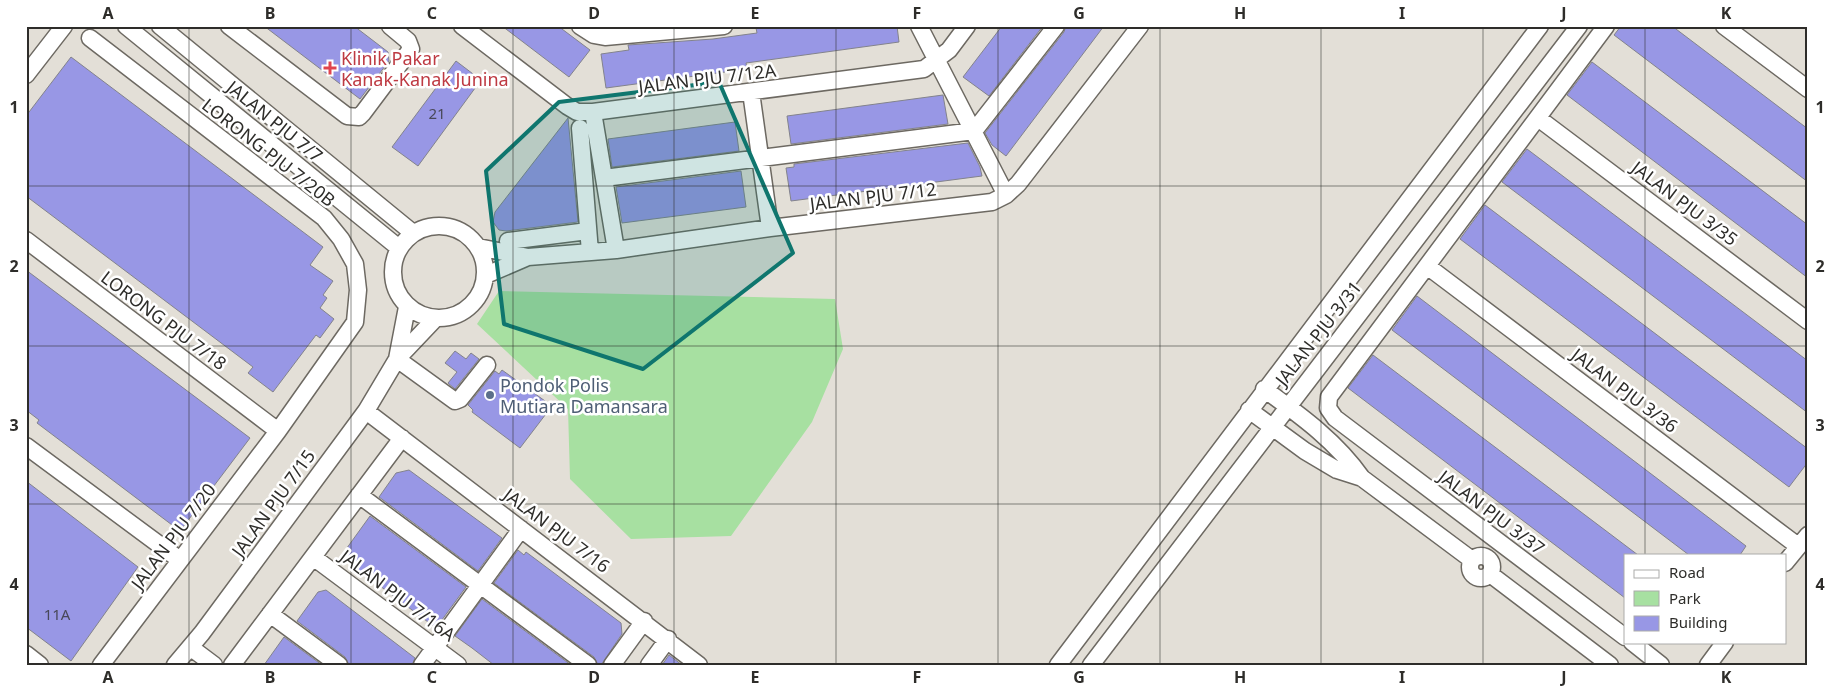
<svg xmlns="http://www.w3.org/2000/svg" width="1834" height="691" viewBox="0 0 1834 691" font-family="'Noto Sans',sans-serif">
	<rect width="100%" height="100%" fill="#e3dfd7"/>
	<path fill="#a7e0a1" d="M499,291L835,299L843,349L812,422L731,536L631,539L570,479L568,409L477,324Z"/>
	<path fill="#9897e5" stroke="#83838c" d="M264,26H354L388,52L389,61L360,99Z
		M502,26H558L590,50L569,77Z
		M769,26H897L899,42L746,63L747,69L606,88L601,54L629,50L628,45L713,39L757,33L756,28Z
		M1002,26H1043L989,96L963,77Z
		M1066,26H1104L1006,156L992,145L985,133L1064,32Z
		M1621,26H1672L1808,129V182L1614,35Z
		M71,57L323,247L310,265L333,281L323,295L327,298L320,308L334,319L320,338L316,335L273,392L248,373L253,367L26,196V116Z
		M456,61L481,80L418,166L392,147Z
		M1592,62L1808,225V278L1567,95Z
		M943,95L948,124L791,144L787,116Z
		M568,118L578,222L506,231L499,230L493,222L495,212Z
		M735,122L739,151L612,167L608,139Z
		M968,143L980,167L982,176L791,201L786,168L794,167V164Z
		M1527,149L1808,361V413L1502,182Z
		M741,171L746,207L622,223L616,187Z
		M1485,205L1808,449V462L1789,487L1460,239Z
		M26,270L250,438L180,531L37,423L39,420L26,410Z
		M1417,296L1746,546L1740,555H1689L1392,330Z
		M455,351L466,359L471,353L479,359L455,389L448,383L457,372L445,363Z
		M1373,355L1638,555H1625V598L1348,388Z
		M502,370L552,406L520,448L472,412L473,410L468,405L495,371L499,374Z
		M409,470L502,538L478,571L379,497L396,473Z
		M26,481L138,567L71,661L26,627Z
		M370,516L466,587L436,628L344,559V552Z
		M518,550L524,555L526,552L621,623L622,634L601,665H598L594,657L494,583Z
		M326,590L415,658L412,665H349L345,657L297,621L318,592Z
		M482,599L571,665H494L472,648L455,636Z
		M284,637L322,665H264Z
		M669,655L682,665H662Z"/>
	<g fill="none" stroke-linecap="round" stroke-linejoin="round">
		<g stroke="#6d6962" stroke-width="19">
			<path id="minor" d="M126,26L399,248
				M160,26L413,233
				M229,26L347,116L359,117L363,113L411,49L408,41L390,26
				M462,26L567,106L577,112H593L924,69L949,50L967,26
				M580,26L594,35L605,37L724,26
				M919,26L1006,195
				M1606,26L1329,397L1328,408L1335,418L1625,637
				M1724,26L1808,89
				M90,38L324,218L341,239L355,264L358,290L355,322L278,431L101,665
				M26,75L64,26
				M751,92L770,228
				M593,112L616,250
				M1538,118L1808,321
				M580,128L590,252
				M604,178L974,131L1056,26
				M393 272a46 46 0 1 1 92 0a46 46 0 1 1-92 0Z
				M26,240L278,431
				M508,241L588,231
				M478,247L528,257L616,250L770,228L992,202L1006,195L1018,184L1140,26
				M1427,266L1798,546
				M486,275L528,257
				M397,359L455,401L460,399L487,365
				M397,359L407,307
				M1264,389C1301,416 1336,441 1362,478
				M1249,410L1305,451L1337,470L1362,478L1472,560
				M366,411L699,665
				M26,446L180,560
				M359,495L588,665
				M1470 567a11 11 0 1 1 22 0a11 11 0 1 1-22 0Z
				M313,557L458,665
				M1785,563L1808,535
				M1490,574L1610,665
				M270,614L339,665
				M1632,642L1661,665
				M190,647L214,665
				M26,654L40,665
				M175,665L202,633L366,411L397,359L435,319
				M232,665L402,438
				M422,665L521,529
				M612,665L644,621
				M649,665L668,639
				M1058,665L1540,26
				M1091,665L1579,26
				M1708,665L1725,642"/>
		</g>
		<use href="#minor" stroke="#fff" stroke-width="16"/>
	</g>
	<path fill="#0f766e" fill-opacity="0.2" stroke="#0f766e" stroke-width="4" stroke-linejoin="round" d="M719,82L793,253L643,369L504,324L486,171L559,102Z"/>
	<path fill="none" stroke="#2e2d2a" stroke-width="1" stroke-opacity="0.55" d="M189,26V665M351,26V665M513,26V665M674,26V665M836,26V665M998,26V665M1160,26V665M1321,26V665M1483,26V665M1645,26V555M26,186H1808M26,346H1808M26,504H1808M1645,642V665"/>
	<path fill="#e0444e" stroke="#fff" stroke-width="2" d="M327.5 60.5h5v5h5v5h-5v5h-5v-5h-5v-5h5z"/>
	<circle fill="#5c6f8a" stroke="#fff" stroke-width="2" cx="490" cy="395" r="5"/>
	<g text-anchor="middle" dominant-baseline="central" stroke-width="5" stroke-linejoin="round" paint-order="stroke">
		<g font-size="15" fill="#484859">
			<text x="437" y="113">21</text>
			<text x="57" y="614">11A</text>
		</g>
		<g font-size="18" fill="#be3a42" stroke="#fff" text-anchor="start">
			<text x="341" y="58">Klinik Pakar<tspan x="341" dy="21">Kanak-Kanak Junina</tspan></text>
		</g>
		<g font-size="18" fill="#2e2d2a" stroke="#fff">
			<text transform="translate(707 78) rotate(-7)">JALAN PJU 7/12A</text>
			<text transform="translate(275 121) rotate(39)">JALAN PJU 7/7</text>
			<text transform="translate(269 152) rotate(38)">LORONG PJU 7/20B</text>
			<text transform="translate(873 196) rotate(-7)">JALAN PJU 7/12</text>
			<text transform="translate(1685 203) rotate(37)">JALAN PJU 3/35</text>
			<text transform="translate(164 320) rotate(37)">LORONG PJU 7/18</text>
			<text transform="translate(1318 333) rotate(-52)">JALAN PJU 3/31</text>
			<text transform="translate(1625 390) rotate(37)">JALAN PJU 3/36</text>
			<text transform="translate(273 503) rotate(-54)">JALAN PJU 7/15</text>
			<text transform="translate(1492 512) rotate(37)">JALAN PJU 3/37</text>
			<text transform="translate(557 530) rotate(37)">JALAN PJU 7/16</text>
			<text transform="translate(173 536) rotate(-53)">JALAN PJU 7/20</text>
			<text transform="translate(398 595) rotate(37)">JALAN PJU 7/16A</text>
		</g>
		<g font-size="18" fill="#4e5e75" stroke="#fff" text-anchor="start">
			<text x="500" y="385">Pondok Polis<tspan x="500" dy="21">Mutiara Damansara</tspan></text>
		</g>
	</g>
	<rect width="1834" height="691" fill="none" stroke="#ffffff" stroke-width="55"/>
	<rect x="1624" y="554" width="162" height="90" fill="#ffffff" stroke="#ababaa"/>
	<rect x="1634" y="570" width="25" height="8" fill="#ffffff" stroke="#ababaa"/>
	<text x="1669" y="578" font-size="15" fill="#2e2d2a">Road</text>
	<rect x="1634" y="591" width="25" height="15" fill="#a7e0a1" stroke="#ababaa"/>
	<text x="1669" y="604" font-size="15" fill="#2e2d2a">Park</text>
	<rect x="1634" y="616" width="25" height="15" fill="#9897e5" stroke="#ababaa"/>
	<text x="1669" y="628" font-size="15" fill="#2e2d2a">Building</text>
	<rect x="28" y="28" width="1778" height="636" fill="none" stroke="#2e2d2a" stroke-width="2"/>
	<g font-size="16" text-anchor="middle" font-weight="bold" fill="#2e2d2a">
		<text x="108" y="19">A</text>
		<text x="270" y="19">B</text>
		<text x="432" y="19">C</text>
		<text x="594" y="19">D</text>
		<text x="755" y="19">E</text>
		<text x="917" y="19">F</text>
		<text x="1079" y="19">G</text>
		<text x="1240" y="19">H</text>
		<text x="1402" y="19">I</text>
		<text x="1564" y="19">J</text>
		<text x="1726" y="19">K</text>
		<text x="14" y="113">1</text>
		<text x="1820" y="113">1</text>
		<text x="14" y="272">2</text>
		<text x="1820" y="272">2</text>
		<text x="14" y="431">3</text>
		<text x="1820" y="431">3</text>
		<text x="14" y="590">4</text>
		<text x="1820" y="590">4</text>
		<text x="108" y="683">A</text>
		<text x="270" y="683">B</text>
		<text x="432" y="683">C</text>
		<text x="594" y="683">D</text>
		<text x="755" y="683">E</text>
		<text x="917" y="683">F</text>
		<text x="1079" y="683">G</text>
		<text x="1240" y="683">H</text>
		<text x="1402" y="683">I</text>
		<text x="1564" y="683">J</text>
		<text x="1726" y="683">K</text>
	</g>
</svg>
